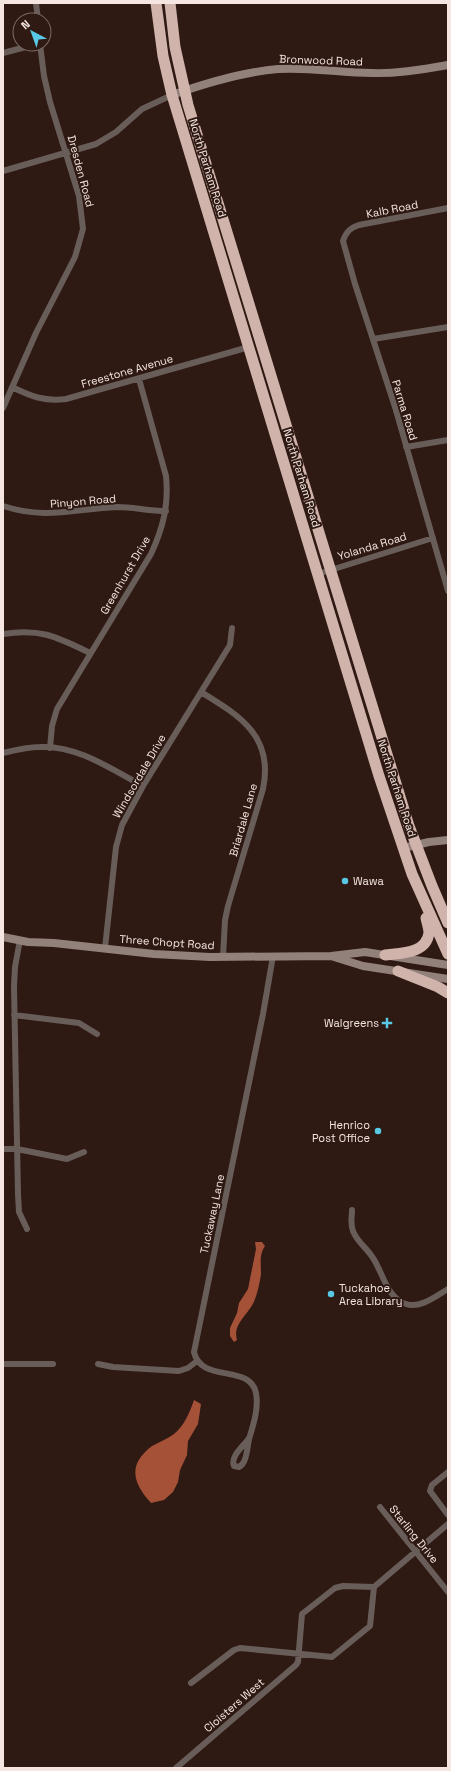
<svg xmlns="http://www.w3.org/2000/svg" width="451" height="1771" viewBox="0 0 451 1771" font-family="'Space Grotesk',sans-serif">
	<rect width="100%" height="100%" fill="#2e1913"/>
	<path fill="#a55138" d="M255,1242H262L265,1246C259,1255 261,1263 261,1274C260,1281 258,1291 255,1299C250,1314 232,1323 237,1340L234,1342L230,1336V1328L237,1313L239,1303L248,1289L256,1249Z
		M194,1400L201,1404L198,1424L188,1441L187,1455L180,1470L178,1482L173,1492L164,1500L151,1503C133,1483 127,1465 152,1446C159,1442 167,1439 174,1434C184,1426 190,1412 194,1400Z"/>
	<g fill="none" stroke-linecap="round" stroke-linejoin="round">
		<path stroke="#695d59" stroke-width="6" d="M36,3L38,20
			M3,53L37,44
			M3,171L96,144L116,132L142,109L172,95
			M448,208L359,225C350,228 346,232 343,241L355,284L395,407L448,591
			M373,339L448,327
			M12,387C30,396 45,402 66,399L249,347
			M3,408L36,333L75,257L83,229L79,196L50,102L44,76L40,44
			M406,447L448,440
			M3,506C46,520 74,509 117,507C133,507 149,511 166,511
			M318,574L433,538
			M3,634C41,628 57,637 90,653
			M201,692C240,716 274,736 263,789L228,906L225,920L223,957
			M50,748L52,726L57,709L151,554C163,528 169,505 166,476L139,379
			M3,753C15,750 27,747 40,747C77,745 111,769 143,786
			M20,940L15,967L14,986L18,1194L19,1212L27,1229
			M105,948L116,847L122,825L143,786L230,645L232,628
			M14,1015L79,1023L97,1034
			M3,1149H17L67,1159L84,1152
			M352,1210C352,1217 350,1224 353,1231C357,1242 367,1248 373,1258C383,1273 387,1298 406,1304C420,1309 436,1296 448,1289
			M3,1364H53
			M98,1364L113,1367L179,1371L188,1368L197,1361
			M249,1438C244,1446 230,1456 234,1466L239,1467C247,1463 247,1448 249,1439C253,1426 259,1408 256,1393C250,1363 201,1384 194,1352L263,1014L273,956
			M448,1472L432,1485L430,1491L448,1515
			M380,1507L448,1592
			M191,1683L234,1650L240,1648L332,1657L370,1626L374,1587
			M176,1768L296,1665L298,1662L302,1614L335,1588L343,1586L374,1587L448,1524"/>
		<path stroke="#92807a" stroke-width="8" d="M172,95C206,83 242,72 278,69C310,67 341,73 372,73C398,74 423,69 448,65
			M403,848L429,842L448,840
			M3,937L28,942L54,943L154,954L210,957L331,956L365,952L448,965
			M334,957L363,966L448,979"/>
		<path stroke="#d0b3aa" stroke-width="11" d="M156,3L163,56L172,95L379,776L412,874L448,954
			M170,3L175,47L188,105L409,826L432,886L448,923
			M385,955C401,953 426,954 429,933C429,928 427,923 426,918
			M398,971L438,987L448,993"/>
	</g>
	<g fill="#59c8e4" stroke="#2e1913" stroke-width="1.5">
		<circle cx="345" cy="881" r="4"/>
		<path d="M385 1017h4v4h4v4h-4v4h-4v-4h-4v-4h4z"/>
		<circle cx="378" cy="1131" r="4"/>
		<circle cx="331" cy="1294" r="4"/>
	</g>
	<g text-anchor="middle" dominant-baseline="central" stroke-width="4" stroke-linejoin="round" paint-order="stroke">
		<g font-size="11" fill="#f5e6e1" stroke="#2e1913">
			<text transform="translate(321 60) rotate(2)">Bronwood Road</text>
			<text transform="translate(208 168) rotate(73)">North Parham Road</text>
			<text transform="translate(81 171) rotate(75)">Dresden Road</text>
			<text transform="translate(392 209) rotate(-11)">Kalb Road</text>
			<text transform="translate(127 371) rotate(-16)">Freestone Avenue</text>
			<text transform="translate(405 410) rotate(73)">Parma Road</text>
			<text transform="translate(302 478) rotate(73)">North Parham Road</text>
			<text transform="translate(83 501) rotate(-5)">Pinyon Road</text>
			<text transform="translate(372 546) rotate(-17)">Yolanda Road</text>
			<text transform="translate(125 575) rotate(-60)">Greenhurst Drive</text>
			<text transform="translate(139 776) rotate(-60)">Windsordale Drive</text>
			<text transform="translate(397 788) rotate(72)">North Parham Road</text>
			<text transform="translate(243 820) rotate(-74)">Briardale Lane</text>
			<text transform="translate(167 942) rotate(4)">Three Chopt Road</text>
			<text transform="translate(212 1214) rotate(-78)">Tuckaway Lane</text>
			<text transform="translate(414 1534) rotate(51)">Starling Drive</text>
			<text transform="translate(234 1705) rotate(-41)">Cloisters West</text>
		</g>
		<g font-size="11" fill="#f5e6e1" stroke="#2e1913" text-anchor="start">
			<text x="353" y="881">Wawa</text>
			<text x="379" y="1023" text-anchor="end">Walgreens</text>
			<text x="370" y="1125" text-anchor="end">Henrico<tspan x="370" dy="13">Post Office</tspan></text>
			<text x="339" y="1288">Tuckahoe<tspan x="339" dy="13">Area Library</tspan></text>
		</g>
	</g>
	<rect width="451" height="1771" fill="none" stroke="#f5e6e1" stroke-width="8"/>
	<g transform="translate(32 32) rotate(319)"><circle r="19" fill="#2e1913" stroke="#7e6b65"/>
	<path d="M0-3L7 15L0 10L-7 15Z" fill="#59c8e4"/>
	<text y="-6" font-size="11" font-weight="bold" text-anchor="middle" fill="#f5e6e1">N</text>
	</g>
</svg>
